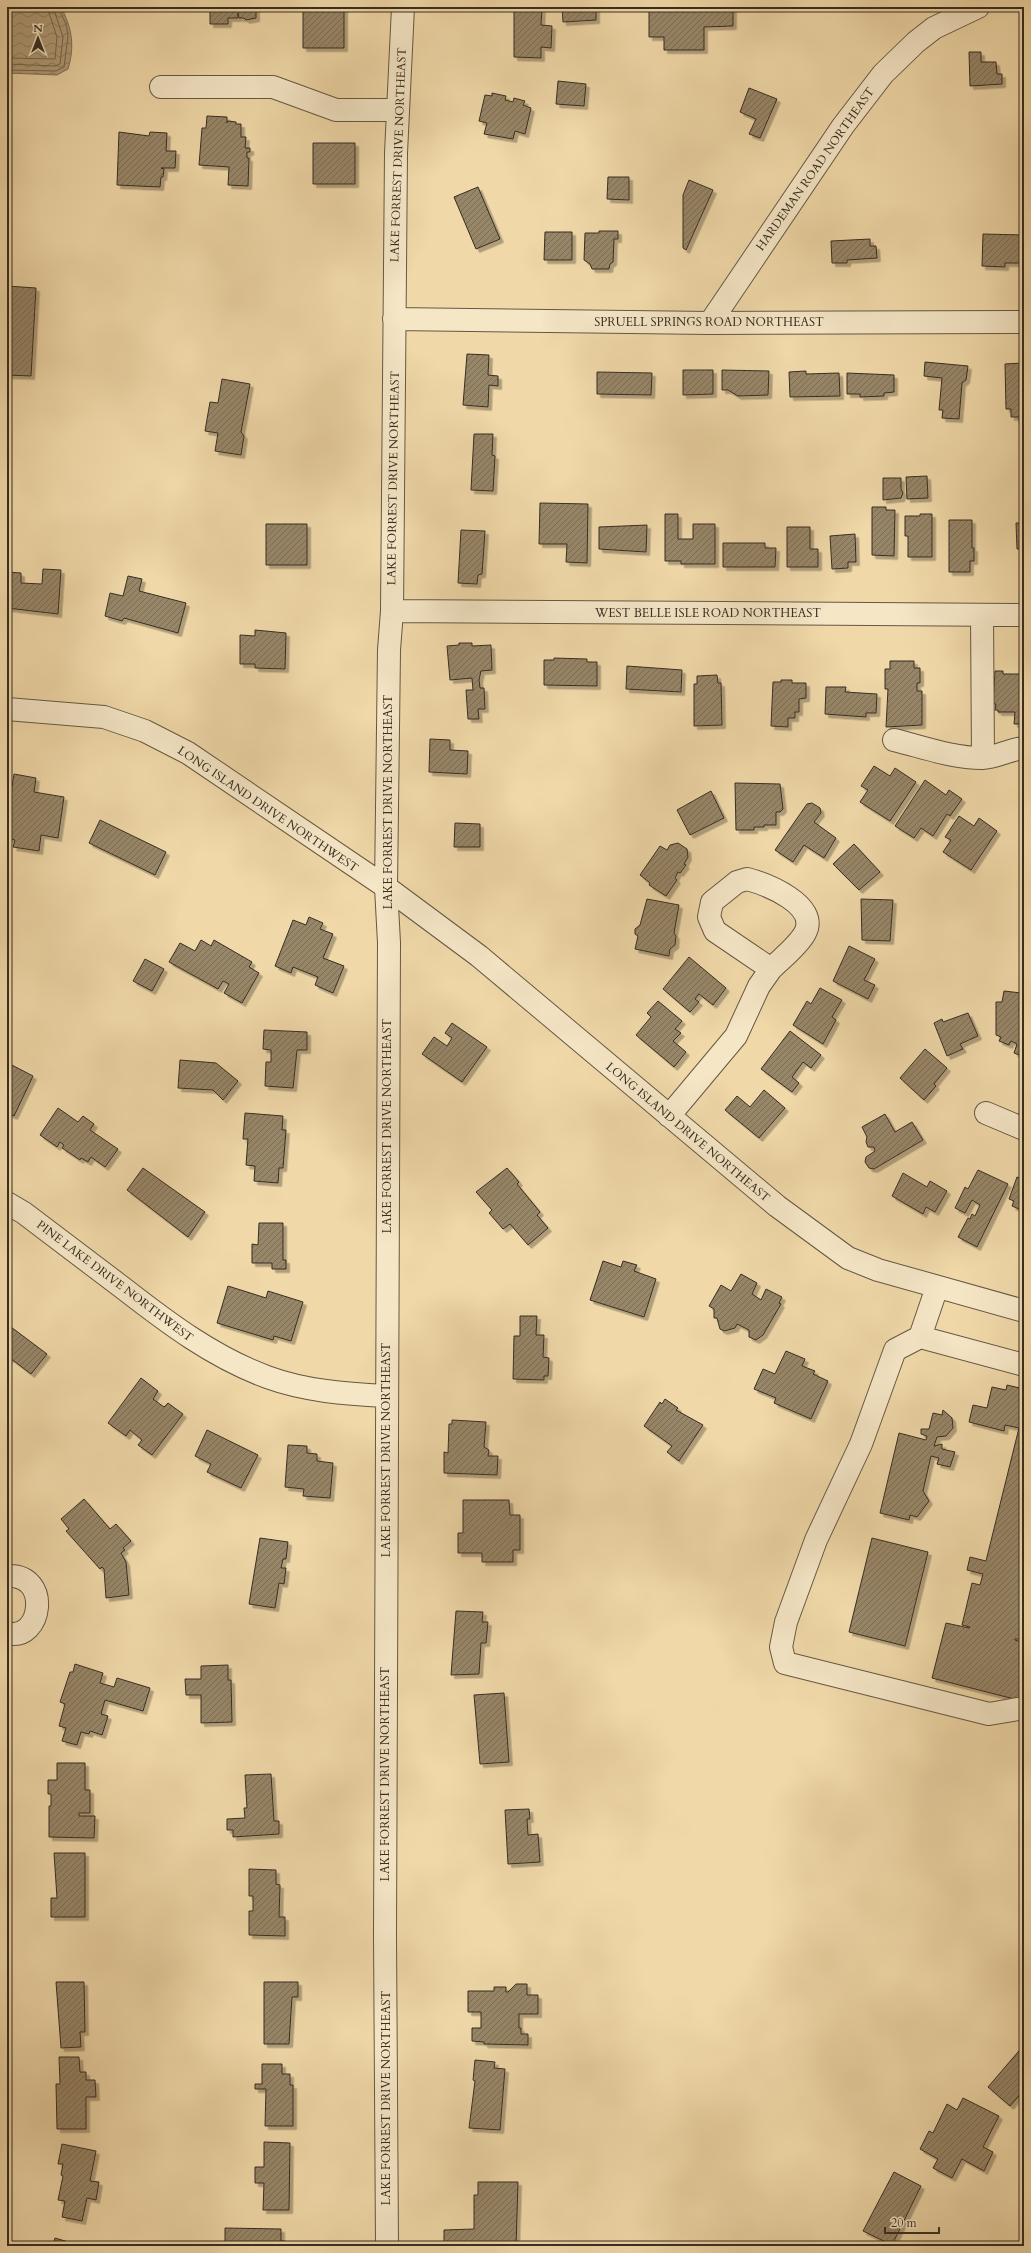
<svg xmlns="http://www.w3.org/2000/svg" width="1031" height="2253" viewBox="0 0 1031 2253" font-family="Cardo,serif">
	<defs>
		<pattern id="water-waves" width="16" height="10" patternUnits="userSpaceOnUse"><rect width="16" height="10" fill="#b19e7a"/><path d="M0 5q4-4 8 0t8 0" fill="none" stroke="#918164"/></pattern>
		<pattern id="building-hatch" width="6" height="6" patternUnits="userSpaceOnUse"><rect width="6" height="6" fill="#978668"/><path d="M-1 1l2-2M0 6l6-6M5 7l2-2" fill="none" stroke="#7c6e55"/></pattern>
		<filter id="shadow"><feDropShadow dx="3.5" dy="3.5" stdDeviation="0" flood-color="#0004"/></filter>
	</defs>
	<rect width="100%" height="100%" fill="#f0d8a8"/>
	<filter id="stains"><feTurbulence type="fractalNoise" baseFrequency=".005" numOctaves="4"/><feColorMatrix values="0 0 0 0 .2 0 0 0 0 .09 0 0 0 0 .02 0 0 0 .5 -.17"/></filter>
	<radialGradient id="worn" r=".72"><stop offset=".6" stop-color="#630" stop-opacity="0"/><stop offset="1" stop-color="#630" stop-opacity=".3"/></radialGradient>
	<path fill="url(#water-waves)" stroke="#807157" d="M7,7H61C72,28 75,46 68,69L57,75L7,73Z"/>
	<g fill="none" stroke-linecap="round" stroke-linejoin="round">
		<path stroke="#74664e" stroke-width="1" d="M7,58L55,59L57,37L47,7
			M7,64L55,66L60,64L63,37L53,7
			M7,70L56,71L64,67L68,36L66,24L58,7"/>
	</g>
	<path fill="url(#building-hatch)" stroke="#372d22" filter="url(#shadow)" d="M210,7H256V18L246,20L244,18H239L238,13V18H228V24H210Z
		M303,7H344V48H303Z
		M514,7H542L541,25L552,26L551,48L541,47V58L514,57Z
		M562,7H596V20L563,22Z
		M649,7H733V26L704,27V50H664V37H649Z
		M969,52H981V62H996L997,74H1002V84L970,86Z
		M558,81L586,84L584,106L556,104Z
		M749,88L777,99L760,138L749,134L756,119L740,112Z
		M492,93L506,96L505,100L513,102L514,98L525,101L523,105L531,108L525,134L515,131L513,139L484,134L487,123L479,121L485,95L492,96Z
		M207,116L227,117V123L228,121L236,122V124H241V137H246L245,148H250V152H247V158H249L248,186L228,185L229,167L199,165L202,128H206Z
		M119,132L149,136L150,132L167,133L166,151H176L175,168H161L164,169L163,177H161L160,187L117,185Z
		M313,143H355V184H313Z
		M608,177H629V200L607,199Z
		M689,180L713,190L686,250L683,248V195Z
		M478,187L500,239L476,249L454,197Z
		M599,231H618V239H614L613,262L610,264L609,269H592L590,264L584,260L585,233H599Z
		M545,232H572V260H544Z
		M983,234L1024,235V263H1005V267L982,266Z
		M870,239V246H876L877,258L847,260V263H832L831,241Z
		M7,286L36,288L31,376L7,375Z
		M467,354L489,355L488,375L498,376V386L489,385L488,407L463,405Z
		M925,362L968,366L966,380L962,383L959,419L942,418L943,410H939L942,378L924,376Z
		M1023,363L1024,433H1020L1019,417H1011V409H1006L1005,364Z
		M683,370H713V394L683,395Z
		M722,370L769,371L768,395L738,396L728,390H722Z
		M806,371V374L839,373L840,396L790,397L789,372Z
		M597,372L652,373L651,395L597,394Z
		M847,373L894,375V392L884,393V396L860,397V394H847Z
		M222,379L250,384L241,432L244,436L241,455L215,451L218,433L205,431L210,402L218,403Z
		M474,434H493L492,455L495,456L493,491L471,490Z
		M927,476L928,498L907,499L906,477Z
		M883,478H901V489L903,493L901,498L883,500Z
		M540,503L588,504L587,563L566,562L567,544H539Z
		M872,507H886V510H895L894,556L872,555Z
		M665,514H678V539H693V524H715V564H681V561H665Z
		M920,514H932V557H908V536H905V516H920Z
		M949,520H972V548H974V561H970V572H949Z
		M1016,523H1024V549H1017Z
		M266,524H307V565H266Z
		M647,525L646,552L599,549V527Z
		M787,527H810V549H818V567H787Z
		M461,530L485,531L482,574L478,575L477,584L458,583Z
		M855,534L856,562H848V568L832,569L830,536Z
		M723,543H765V548H776L775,567H723Z
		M43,569L61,570L58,614L7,608V572L21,573V583L42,584Z
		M128,576L142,579L139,591L186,603L178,633L124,618L122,621L105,616L110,593L123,596Z
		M255,630L286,633L285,669L255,668V664H240V635L255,636Z
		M459,643H472V646L491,645L492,670L481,671L479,680L480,688H484L485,709H478L479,719H468L466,690H473L472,678L450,680L447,646L459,645Z
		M554,658L587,659V662H597V686L544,685V660H554Z
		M890,661H914V668H920V683H917V691H922V725L886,727L888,689H885V669H890Z
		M627,666L682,670L681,692L626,689Z
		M1023,668L1024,724H1014L1015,712H998V710H995L996,704H993L995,671H1003V674H1022Z
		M717,675L718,683H721L722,725L694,726V684H697V676Z
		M781,680H792V683H806V698L799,699V712H795V718H788V727L771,726L773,682H781Z
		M826,687H846L845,692L877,694L876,713H866V717L825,714Z
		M430,739L450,740V750L468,751L467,774L429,772Z
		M874,766L890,776L895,768L916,782L890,821L860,802L868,790L861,786Z
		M14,774L36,778L34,792L64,797L58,838L41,835L39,851L13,847L15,840L7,838V797L10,798Z
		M925,780L946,795L949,790L962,799L950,816L947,814L933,836L921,828L914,838L895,826Z
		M735,783L780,784L783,809L780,812H776V825H764V827H754V830H736Z
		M711,791L724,818L690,835L677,810Z
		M812,803L820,808L821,813L814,822L836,838L824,858L804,845L793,862L775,850L807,804Z
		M959,816L974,826L979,818L997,831L971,870L943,852L951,840L945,837Z
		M100,820L166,852L155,875L89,843Z
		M455,823L480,824V847H454Z
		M678,843L687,849L688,857L684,864L686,865L680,873L678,872L675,878L677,880L666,896L649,885L650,883L640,875L660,846L667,850L670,845Z
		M854,844L880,872L859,890L833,864Z
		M647,899L679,905L674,933L676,936L675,945L670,949L669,956L635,949L638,936L635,934V929L640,925Z
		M861,899L893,900L890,941L862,940Z
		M309,917L323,923L320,929L333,934L323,958L344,966L333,993L315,985L318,977L293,967L291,973L275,966L293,920L306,925Z
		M201,940L211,946L214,940L252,962L249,967L259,973L242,1003L224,993L229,984L223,981L218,989L169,962L180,943L195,951Z
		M849,946L875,959L864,980L875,985L868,999L833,981Z
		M689,957L726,988L713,1005L699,994L695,999L699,1002L690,1012L663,989Z
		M145,959L164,969L152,991L133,981Z
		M820,988L842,1000L832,1017L836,1020L823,1044L793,1025L807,1001L811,1004Z
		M1004,991L1021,993L1019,1010L1024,1012V1057L1014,1053L1017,1044L1011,1041L1009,1045L999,1041L1001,1037L996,1035V1002H1002Z
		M658,1001L682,1021L675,1029L681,1033L673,1041L686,1052L674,1067L636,1035L651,1017L647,1013Z
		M968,1013L978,1036L960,1044L963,1049L947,1056L934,1023L942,1019L943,1022Z
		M452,1023L487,1047L462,1082L422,1054L434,1037L447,1046L452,1038L445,1033Z
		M264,1030L307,1032V1050H297L293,1088L265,1086L266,1062H271V1050L263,1049Z
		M790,1031L821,1055L811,1068L803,1062L792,1077L799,1083L792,1092L761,1069Z
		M925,1049L947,1068L934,1084L936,1086L924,1100L900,1078Z
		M180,1060L216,1063L238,1081L223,1100L213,1090L178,1088Z
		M8,1063L33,1076L14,1116L7,1113Z
		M764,1090L785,1108L759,1138L725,1110L737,1096L750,1107Z
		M58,1108L78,1122L83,1116L94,1124L90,1130L118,1149L105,1167L91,1157L88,1162L81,1158L80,1160L62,1148L64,1145L60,1142L57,1147L40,1135Z
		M245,1113L283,1116L282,1130H286L283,1168H279L278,1183L254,1181L255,1166L246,1165L248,1139H243Z
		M885,1114L895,1132L912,1122L923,1140L874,1169L869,1168L865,1162L866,1157L875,1151L874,1147H868L866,1142L867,1137L862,1127Z
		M143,1168L205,1212L188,1237L127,1190Z
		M507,1168L519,1182L517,1184L540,1212L537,1215L548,1228L528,1245L510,1224L503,1229L489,1213L492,1210L476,1192Z
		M978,1170L1008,1184L977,1247L958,1237L968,1218L970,1219L972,1214L975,1216L980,1205L972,1200L965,1213L955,1208L965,1187L968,1189Z
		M903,1173L927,1187L930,1181L947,1191L935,1212L926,1207L923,1214L892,1196Z
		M1017,1177L1024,1179V1211L1012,1206L1014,1201L1009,1199Z
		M259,1223H283V1260H286V1269H272V1263H252V1244L258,1245Z
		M603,1261L621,1267L623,1261L637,1265L634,1271L656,1279L644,1317L590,1300Z
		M741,1274L757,1283L752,1294L761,1300L766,1289L782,1297L779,1303L781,1304L763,1335L756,1340L749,1337V1330L737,1324L735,1328L724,1331L720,1329L717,1318H714V1309L709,1306L721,1285L731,1291Z
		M228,1286L266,1298L268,1291L303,1302L291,1341L274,1336L273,1340L217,1323Z
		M520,1316H537L536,1335H544L543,1357L549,1358L548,1376H544V1380L513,1379L514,1336H520Z
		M11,1327L47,1354L31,1374L10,1358L7,1362V1333Z
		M786,1351L805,1359L802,1366L815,1371L813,1374L828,1381L811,1419L774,1403L776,1398L754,1389L763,1369L775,1374Z
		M141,1378L158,1391L153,1399L164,1407L168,1403L183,1414L152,1455L138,1445L142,1440L130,1430L126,1436L108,1423Z
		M1007,1385L1024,1389V1639H1015V1640L1024,1643L1022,1701L932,1678L946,1623L969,1628L970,1627L962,1625L972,1583L980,1585L983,1574L967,1570L970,1557L986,1561L1019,1428L1005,1425L1004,1431L969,1422L973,1405L987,1408L992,1387L1006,1390Z
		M665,1399L678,1408L676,1410L703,1425L679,1461L667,1452L672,1446L644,1426L660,1402L662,1404Z
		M943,1410L952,1418L953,1428L946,1436L937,1437L934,1446L942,1444V1449L955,1452L950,1467L937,1464L939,1458L931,1456L923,1491L929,1501L917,1517L910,1515L909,1520L880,1513L899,1433L926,1440L927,1436L921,1434V1429H929L933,1413L942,1415Z
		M452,1420L486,1422L484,1447L489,1450L488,1456H498L497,1475L444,1473V1452L448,1453L449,1424H452Z
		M207,1430L258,1455L241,1488L207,1472L211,1464L195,1456Z
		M288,1445L307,1446V1453L317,1454V1461L333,1463L330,1498L303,1496L304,1489L285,1487Z
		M84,1499L110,1529L116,1524L131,1541L123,1548L125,1550L121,1553L126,1562L129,1595L106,1598L104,1569L102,1567L100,1569L66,1531L69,1529L61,1519Z
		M463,1500H509L510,1515H520V1550H513V1562H482V1553H458V1533H463Z
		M260,1538L288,1542L286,1559H283L281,1568H286L284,1584L279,1583L275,1608L249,1604Z
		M872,1538L928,1552L905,1646L849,1632Z
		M456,1611L483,1612L482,1622H488L486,1643H481L479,1674L451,1675Z
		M75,1664L103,1673L100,1683L114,1687L117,1678L150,1688L143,1711L105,1700L101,1714L108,1716L102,1735L90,1731L89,1734L81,1732L77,1745L62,1741L66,1728L59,1726L65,1704L60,1702L70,1672H73Z
		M228,1665V1680H231L232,1722L201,1723V1695H186L185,1679H201V1666Z
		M504,1693L509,1762L480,1764L474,1695Z
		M57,1763H85V1790H90V1813H79V1816H95L94,1838L49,1837V1806H51V1794H48V1780H57Z
		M271,1774L274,1821H279V1834L233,1837V1830H227V1819L245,1818L244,1808H247L245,1775Z
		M529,1809L530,1819H527L528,1835L538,1834L540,1862L508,1864L505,1810Z
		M54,1853H85V1917H51V1898H57Z
		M249,1869L276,1870V1884L280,1885L279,1917H285V1936L249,1935V1911H253V1896H249Z
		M56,1982H84L85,2032H80L81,2047L61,2048Z
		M264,1982H298V1997H292L289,2044H264Z
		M516,1984H527V1995H538V2014H519V2028H521V2034H528V2045L484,2044V2042L472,2041V2028H481V2012H468V1991H494V1987H506V1992H508Z
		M1024,2045V2090L1010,2106L988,2087Z
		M59,2057H79L80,2072H86V2080H95L96,2097H86V2129H57L56,2084H60Z
		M475,2060L495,2062L494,2068L505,2069L500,2130L469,2128L475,2081L473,2080Z
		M262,2064H282V2074H290V2085H293V2126H265L266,2089H255V2084H262Z
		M963,2098L999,2116L983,2147L993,2152L984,2171L962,2159L952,2178L933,2168L938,2159L920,2149L929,2131L933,2133L947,2104L957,2110Z
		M264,2142L290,2143L289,2210H263L264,2183H255V2167H264Z
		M62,2144L96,2151L90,2181L99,2182L96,2200L87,2198L82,2221L62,2217L65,2201L58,2200L63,2176L61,2175L63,2164H58Z
		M894,2172L921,2186L892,2245L863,2231Z
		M478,2182H518L516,2246H444V2230L474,2229V2195H478Z
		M225,2228L281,2229V2241H285V2246H225Z
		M55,2238L82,2246H53Z"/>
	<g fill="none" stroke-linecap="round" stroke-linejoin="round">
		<g stroke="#655844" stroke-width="24">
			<path id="minor" d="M161,87H273L336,110H398
				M394,319L710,323L1024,322
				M710,323L843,126L883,74L916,42L934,28L978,7
				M392,611L1024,615
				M982,615L983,758
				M7,709L104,717L145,731L188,753L386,887L479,956L777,1206L848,1258L878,1270L1024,1311
				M894,740C923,747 952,758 982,758C996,758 1010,749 1024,748
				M747,879C766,884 820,905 805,933C798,946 782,958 771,969L715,931L709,917L712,902L737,882Z
				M986,1113L1024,1129
				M669,1116L736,1036L759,986L771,969
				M7,1203L24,1213C57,1238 90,1263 123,1288C168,1323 213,1357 267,1377C305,1391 346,1394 386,1396
				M937,1287L920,1337L895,1350L861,1444L816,1540L786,1622L781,1647L785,1663L989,1714L1024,1708
				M920,1337L1024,1365
				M7,1576C52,1573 42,1643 7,1633
				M387,2246L385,1935L389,943L386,887L389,650L392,611L396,153L403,7"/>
		</g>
		<use href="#minor" stroke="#f5e6c6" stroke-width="22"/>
	</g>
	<g text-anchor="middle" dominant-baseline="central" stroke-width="4" stroke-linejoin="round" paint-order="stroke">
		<g font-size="12" fill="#372d22" stroke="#f5e6c6">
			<text transform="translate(398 155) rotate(-88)">LAKE FORREST DRIVE NORTHEAST</text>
			<text transform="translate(815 169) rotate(-55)">HARDEMAN ROAD NORTHEAST</text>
			<text x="709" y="322">SPRUELL SPRINGS ROAD NORTHEAST</text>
			<text transform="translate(393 478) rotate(-89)">LAKE FORREST DRIVE NORTHEAST</text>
			<text x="708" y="613">WEST BELLE ISLE ROAD NORTHEAST</text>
			<text transform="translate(388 802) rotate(-90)">LAKE FORREST DRIVE NORTHEAST</text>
			<text transform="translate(268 809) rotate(34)">LONG ISLAND DRIVE NORTHWEST</text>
			<text transform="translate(387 1126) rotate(-90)">LAKE FORREST DRIVE NORTHEAST</text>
			<text transform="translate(688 1132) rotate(40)">LONG ISLAND DRIVE NORTHEAST</text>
			<text transform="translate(115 1281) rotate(37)">PINE LAKE DRIVE NORTHWEST</text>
			<text transform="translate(386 1450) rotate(-90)">LAKE FORREST DRIVE NORTHEAST</text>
			<text transform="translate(385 1774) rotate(-90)">LAKE FORREST DRIVE NORTHEAST</text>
			<text transform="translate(386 2098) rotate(-90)">LAKE FORREST DRIVE NORTHEAST</text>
		</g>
	</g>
	<rect width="1031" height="2253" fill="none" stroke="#f0d8a8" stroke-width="24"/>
	<rect x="8" y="8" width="1015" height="2237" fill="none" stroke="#372d22" stroke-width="2"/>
	<rect x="12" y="12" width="1007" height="2229" fill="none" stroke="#372d22"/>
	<g transform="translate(38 38)" stroke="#f5e6c6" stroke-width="3" paint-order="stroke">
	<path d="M0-3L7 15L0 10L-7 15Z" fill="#372d22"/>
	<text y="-6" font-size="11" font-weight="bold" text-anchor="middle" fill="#372d22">N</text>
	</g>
	<path d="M885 2227v6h54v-6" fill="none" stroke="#372d22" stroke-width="2"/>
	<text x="891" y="2227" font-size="12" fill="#372d22" stroke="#f5e6c6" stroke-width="3" paint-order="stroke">20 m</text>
	<rect width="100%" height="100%" filter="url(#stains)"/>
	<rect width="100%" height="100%" fill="url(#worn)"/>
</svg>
